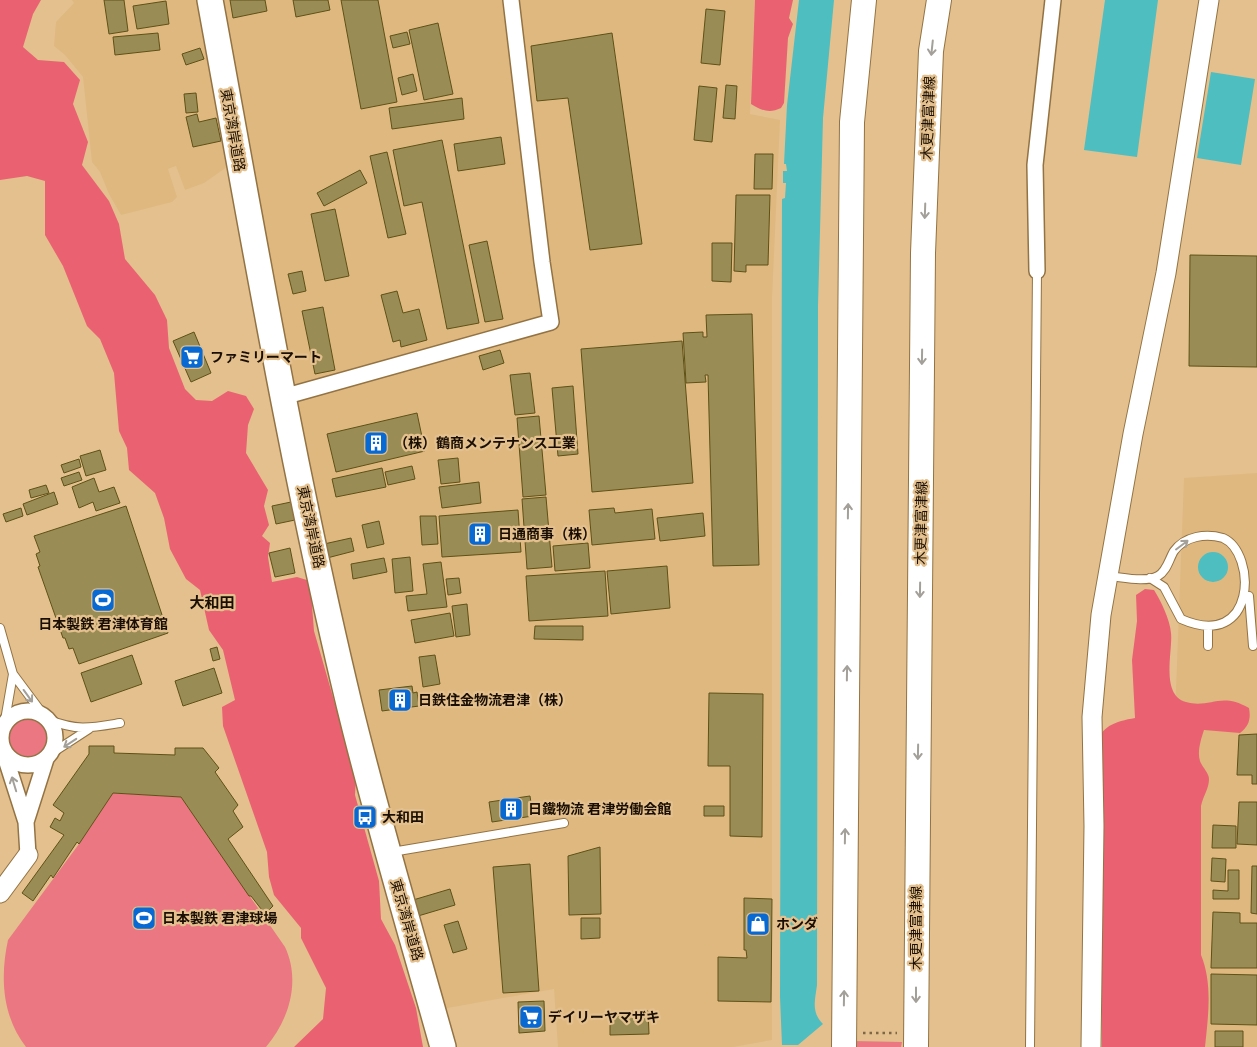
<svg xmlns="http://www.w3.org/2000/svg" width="1257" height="1047" viewBox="0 0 1257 1047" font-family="Raleway,'Noto Sans JP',sans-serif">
	<rect width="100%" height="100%" fill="#e3c08e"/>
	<path fill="#dfb87f" d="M72,0H755L750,114L780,120L772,299V1040L733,1047H558L554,989L442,1009L396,840L299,436L247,164L227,167L204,183L185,190L176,166L168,169L177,197L172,202L121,215L109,194L100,172L92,162L83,77L65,55L54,46L56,22L74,3Z
		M1257,473V1047H1171V822L1184,478Z"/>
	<path fill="#ea7781" d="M7 738a21 21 0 1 1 42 0a21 21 0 1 1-42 0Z
		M113,793L181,797L285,947C301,981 289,1020 266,1047H26C2,1016 0,977 8,940L79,844Z
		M851,1041L902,1042L901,1047H851Z"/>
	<path fill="#ea6271" d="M0,0H41L33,14L23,47L38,60L64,62L80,80L73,104L88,142L82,165L109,201L119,224L125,259L155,295L167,320L169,348L185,389L196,400L212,401L228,391L246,396L254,409L248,425L246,453L268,490L264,506L269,525L262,536L270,543L268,557L272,582L297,577L310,581L314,631L356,777L355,795L379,881L381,919L395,945L416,1008L423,1047H294L323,1019L326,988L301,938V928L274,895L269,877L267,852L223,726L222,707L235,700L223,650L209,630L200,590L186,579L170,549L164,518L155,493L129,470L127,448L119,431L114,373L100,339L87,326L63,266L45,235V181L27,176L0,180Z
		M755,0H793L789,18L793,24L788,38L784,103L781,108C769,114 761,110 751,104Z
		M1145,589L1154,590C1161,601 1170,620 1171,633C1173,651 1160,695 1186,702C1210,709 1220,691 1249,708C1251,719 1249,726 1240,733L1204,730C1201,739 1197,752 1200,761C1202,767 1209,773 1209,779C1209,789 1203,796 1201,806V955C1213,984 1208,1017 1205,1047H1102V758C1091,730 1111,722 1135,718L1132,660L1137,621L1136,595Z"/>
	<path fill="#4ebec0" d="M799,0H834L823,118L818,306L817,985C815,1001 811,1012 823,1024L798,1045H782L780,997L782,199L785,198L786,183H783V171H787L786,164H784L787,105Z
		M1105,0H1158L1137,157L1084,150Z
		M1211,72L1255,79L1241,165L1197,158Z
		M1198 567a15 15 0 1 1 30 0a15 15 0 1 1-30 0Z"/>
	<path fill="#9a8c55" stroke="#5e5118" d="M104,0H124L128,31L109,34Z
		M230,0H265L267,11L233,18Z
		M293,0H328L330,10L296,17Z
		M341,0H378L397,102L361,109Z
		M166,1L169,24L137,29L133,6Z
		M706,9L725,11L720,65L701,63Z
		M438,23L453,94L424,100L409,30Z
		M407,32L410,44L393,48L390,36Z
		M158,33L160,50L115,55L113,37Z
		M612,33L642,244L590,250L568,98L537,101L531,46Z
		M200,48L204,59L186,65L182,54Z
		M413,74L417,91L402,95L398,78Z
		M726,85L737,86L735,119L723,118Z
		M699,86L717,88L712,142L694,140Z
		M196,93L198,112L186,113L184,94Z
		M462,98L464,119L392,129L389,108Z
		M197,114L199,122L216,118L221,141L193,147L186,117Z
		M501,137L505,164L458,171L454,144Z
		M442,140L479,323L447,329L422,202L404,206L393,150Z
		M387,152L406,234L388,238L370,156Z
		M755,154H773L772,189H754Z
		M360,170L367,183L324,206L317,193Z
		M736,195H770L768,265H746V272L734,271Z
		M335,209L349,276L325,281L311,214Z
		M487,241L503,319L485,322L469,245Z
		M712,243H732L731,282L712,281Z
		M1190,255L1257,256V367L1189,366Z
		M302,271L306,291L293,294L288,274Z
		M397,291L403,313L419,309L427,340L401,347L400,340L393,342L381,295Z
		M323,307L335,370L315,374L302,311Z
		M752,314L759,565L713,566L708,375H705L706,382L686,383L683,333L703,332V337H707L706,315Z
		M194,332L211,373L191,382L173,341Z
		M682,341L693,483L592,492L581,349Z
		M500,350L504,363L483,370L479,356Z
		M530,373L535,413L515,415L510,375Z
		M573,386L578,454L558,456L552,388Z
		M417,413L425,451L336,472L327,434Z
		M539,416L546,495L523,497L517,418Z
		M100,450L106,470L86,476L80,456Z
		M458,458L460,482L441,484L438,460Z
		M79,459L81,467L64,473L61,465Z
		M412,466L415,479L388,485L385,472Z
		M382,468L386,487L336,497L332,479Z
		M79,472L82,480L64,486L61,478Z
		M94,478L99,492L114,487L120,503L96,511L93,502L79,508L72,487Z
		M479,482L481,503L442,508L439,487Z
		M46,485L49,493L31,498L29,490Z
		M54,492L58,504L27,515L23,504Z
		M546,497L552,567L527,569L522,499Z
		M291,502L295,520L276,524L272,506Z
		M126,506L168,633L79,664L73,648L69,649L65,638H63L38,567L40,566L36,554L40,552L34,536Z
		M21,508L23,516L6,522L3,514Z
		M614,508L615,513L652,509L655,539L592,545L589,510Z
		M518,510L521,552L442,557L439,516Z
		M703,513L705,536L660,541L657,518Z
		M420,516H436L438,544L422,545Z
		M379,521L384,544L367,548L362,525Z
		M351,538L354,551L327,558L324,544Z
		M588,543L590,568L555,571L553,546Z
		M290,548L295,573L275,577L269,553Z
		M410,557L413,591L395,593L392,559Z
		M384,558L387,572L353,579L351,564Z
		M441,562L447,607L408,611L406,596L427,594L423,564Z
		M667,566L670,608L611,614L607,571Z
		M605,571L608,616L529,621L526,576Z
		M459,578L461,593L448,595L446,579Z
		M467,604L470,635L456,637L452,606Z
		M450,613L454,636L415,643L411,620Z
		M535,626H583V640L534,639Z
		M217,647L220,659L213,661L210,649Z
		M132,655L142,684L91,702L81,673Z
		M435,655L440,684L423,687L419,657Z
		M214,668L222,693L183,706L175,681Z
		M412,686L413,693L417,692L419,706L382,711L379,690Z
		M709,693L763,694L762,837L730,836V766H708Z
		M1257,734V784H1252V775H1237L1239,735Z
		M89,746H114V753L175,755V748H203L219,768L215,772L238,805L233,811L243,827L228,839L273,906L265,914L251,896H249L181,797L113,793L79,844L77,842L53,878L51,875L33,901L22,893L64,835L50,827L55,818L60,821L64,813L53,805L89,754Z
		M530,796L533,816L492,822L489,802Z
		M1239,802H1257V845L1237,844Z
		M704,806H724V816H704Z
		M1213,825L1236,826V848H1212Z
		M600,847L601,914L569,915L568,856Z
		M1212,858L1226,859L1225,882L1211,881Z
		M530,864L539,991L503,993L493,867Z
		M1252,866H1257V914L1251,913Z
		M1228,870H1239V899H1213V890L1228,891Z
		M450,889L455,905L418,916L413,900Z
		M744,898L772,899L771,1002L718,1001V957L747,958L746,950H744Z
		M1213,912L1240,913V923H1257V968H1211Z
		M581,918H600V938L581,939Z
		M458,921L467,949L453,953L444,925Z
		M1211,974L1257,975V1025L1211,1024Z
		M544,1001L545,1031L519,1033L518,1002Z
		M648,1011L649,1034L610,1035V1012Z
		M1215,1031H1243V1047H1215Z"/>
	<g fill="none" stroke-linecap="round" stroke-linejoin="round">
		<g stroke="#937343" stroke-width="10">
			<path id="service" d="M1108,576C1122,577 1145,583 1158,576C1167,571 1169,559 1174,551C1185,536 1206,533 1223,538C1257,553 1257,652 1181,619L1164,587L1150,578
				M1249,596L1253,646
				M0,628L13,674L45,717
				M1208,646V627
				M49,720C78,731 90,728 120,723
				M4,726L13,674
				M49,755L89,729
				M392,852L564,823
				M1030,1047L1037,271"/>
		</g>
		<g stroke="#937343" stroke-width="18">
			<path id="minor" d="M1037,271L1035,165L1053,0
				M283,397L551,322L542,262L511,0
				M1 738a27 27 0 1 1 54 0a27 27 0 1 1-54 0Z
				M3,750L26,822L28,855
				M26,822L46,759"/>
		</g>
		<g stroke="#937343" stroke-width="21">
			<path id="tertiary" d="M0,893L28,855
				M1091,1047L1094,826L1092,717L1101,615L1133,434L1166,273L1209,0"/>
		</g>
		<g stroke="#937343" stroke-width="26">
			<path id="primary" d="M844,1047L852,122L864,0
				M916,1047L923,253L931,51L939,0"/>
		</g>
		<g stroke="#937343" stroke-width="28">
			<path id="trunk" d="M210,0C253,235 293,471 349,704C377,819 411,933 443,1047"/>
		</g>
		<path stroke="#7e6747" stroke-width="2.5" stroke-dasharray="2.5 4" stroke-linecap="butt" d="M863,1033H897"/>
		<use href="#service" stroke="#fff" stroke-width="8"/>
		<use href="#minor" stroke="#fff" stroke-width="15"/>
		<use href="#tertiary" stroke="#fff" stroke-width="19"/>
		<use href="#primary" stroke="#fff" stroke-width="24"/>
		<use href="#trunk" stroke="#fff" stroke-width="25"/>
	</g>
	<defs><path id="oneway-shaft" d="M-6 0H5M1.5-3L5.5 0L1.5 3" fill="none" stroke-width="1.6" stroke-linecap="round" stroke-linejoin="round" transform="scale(1.25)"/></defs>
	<g stroke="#a39f99">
		<use href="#oneway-shaft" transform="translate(932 48) rotate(96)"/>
		<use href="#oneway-shaft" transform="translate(925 211) rotate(92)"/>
		<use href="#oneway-shaft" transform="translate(922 357) rotate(91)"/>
		<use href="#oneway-shaft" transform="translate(848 511) rotate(-89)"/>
		<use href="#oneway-shaft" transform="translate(1182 545) rotate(-37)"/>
		<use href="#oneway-shaft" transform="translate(920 590) rotate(91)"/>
		<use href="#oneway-shaft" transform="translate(847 673) rotate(-89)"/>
		<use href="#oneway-shaft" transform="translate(28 696) rotate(54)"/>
		<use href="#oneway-shaft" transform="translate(70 743) rotate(147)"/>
		<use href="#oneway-shaft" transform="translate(918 752) rotate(91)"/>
		<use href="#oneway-shaft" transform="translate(14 784) rotate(-107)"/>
		<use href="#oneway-shaft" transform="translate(845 836) rotate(-89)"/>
		<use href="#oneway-shaft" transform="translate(916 995) rotate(90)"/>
		<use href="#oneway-shaft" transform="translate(844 998) rotate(-89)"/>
	</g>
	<defs>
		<g id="supermarket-square" transform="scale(1.25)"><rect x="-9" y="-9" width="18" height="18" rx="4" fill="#0869d2" stroke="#e3c08e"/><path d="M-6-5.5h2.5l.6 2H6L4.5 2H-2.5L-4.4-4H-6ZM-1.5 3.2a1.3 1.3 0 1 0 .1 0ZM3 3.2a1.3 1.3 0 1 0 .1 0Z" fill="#fff"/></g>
		<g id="building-square" transform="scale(1.25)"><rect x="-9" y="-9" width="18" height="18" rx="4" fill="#0869d2" stroke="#e3c08e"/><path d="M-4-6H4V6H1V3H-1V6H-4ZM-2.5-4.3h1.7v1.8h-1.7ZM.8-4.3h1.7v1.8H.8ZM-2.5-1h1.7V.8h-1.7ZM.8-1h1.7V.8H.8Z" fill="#fff"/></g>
		<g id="stadium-square" transform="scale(1.25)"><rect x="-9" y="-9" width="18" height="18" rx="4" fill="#0869d2" stroke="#e3c08e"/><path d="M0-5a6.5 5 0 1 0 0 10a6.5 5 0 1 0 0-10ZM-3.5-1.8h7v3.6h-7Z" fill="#fff"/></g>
		<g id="bus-square" transform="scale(1.25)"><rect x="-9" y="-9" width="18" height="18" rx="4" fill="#0869d2" stroke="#e3c08e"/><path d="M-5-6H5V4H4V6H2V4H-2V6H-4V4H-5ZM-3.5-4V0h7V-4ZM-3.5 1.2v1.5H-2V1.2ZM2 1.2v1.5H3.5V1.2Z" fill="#fff"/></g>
		<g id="shop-square" transform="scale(1.25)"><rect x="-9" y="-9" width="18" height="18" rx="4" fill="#0869d2" stroke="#e3c08e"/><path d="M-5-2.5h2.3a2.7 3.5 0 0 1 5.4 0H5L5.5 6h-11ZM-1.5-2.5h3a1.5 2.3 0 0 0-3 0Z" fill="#fff"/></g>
	</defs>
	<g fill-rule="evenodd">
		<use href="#supermarket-square" x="192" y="357"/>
		<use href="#building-square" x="376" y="443"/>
		<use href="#building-square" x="480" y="534"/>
		<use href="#stadium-square" x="103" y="600"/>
		<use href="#building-square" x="400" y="700"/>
		<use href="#building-square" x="511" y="809"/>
		<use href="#bus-square" x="365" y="817"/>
		<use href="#stadium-square" x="144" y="918"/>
		<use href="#shop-square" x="758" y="924"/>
		<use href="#supermarket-square" x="531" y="1017"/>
	</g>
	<g text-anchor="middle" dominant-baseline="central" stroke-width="4.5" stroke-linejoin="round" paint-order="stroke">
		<g font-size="14" fill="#1a0e00" stroke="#e3c08e">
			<text transform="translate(928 118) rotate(-88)">木更津富津線</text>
			<text transform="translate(233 130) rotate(80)">東京湾岸道路</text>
			<text transform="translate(921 523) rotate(-89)">木更津富津線</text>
			<text transform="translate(311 527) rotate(78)">東京湾岸道路</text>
			<text transform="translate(407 920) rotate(74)">東京湾岸道路</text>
			<text transform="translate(916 928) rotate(-90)">木更津富津線</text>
		</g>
		<g font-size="14" font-weight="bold" fill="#1a0e00" stroke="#e3c08e" text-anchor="start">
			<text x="210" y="357">ファミリーマート</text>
			<text x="394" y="443">（株）鶴商メンテナンス工業</text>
			<text x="498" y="534">日通商事（株）</text>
			<text x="103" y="624" text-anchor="middle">日本製鉄 君津体育館</text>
			<text x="418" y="700">日鉄住金物流君津（株）</text>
			<text x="528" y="809">日鐵物流 君津労働会館</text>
			<text x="382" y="817">大和田</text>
			<text x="162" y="918">日本製鉄 君津球場</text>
			<text x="776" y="924">ホンダ</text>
			<text x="548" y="1017">デイリーヤマザキ</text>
		</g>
		<g font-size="15" font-weight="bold" fill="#1a0e00" stroke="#e3c08e">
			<text x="212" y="603">大和田</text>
		</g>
	</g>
</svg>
